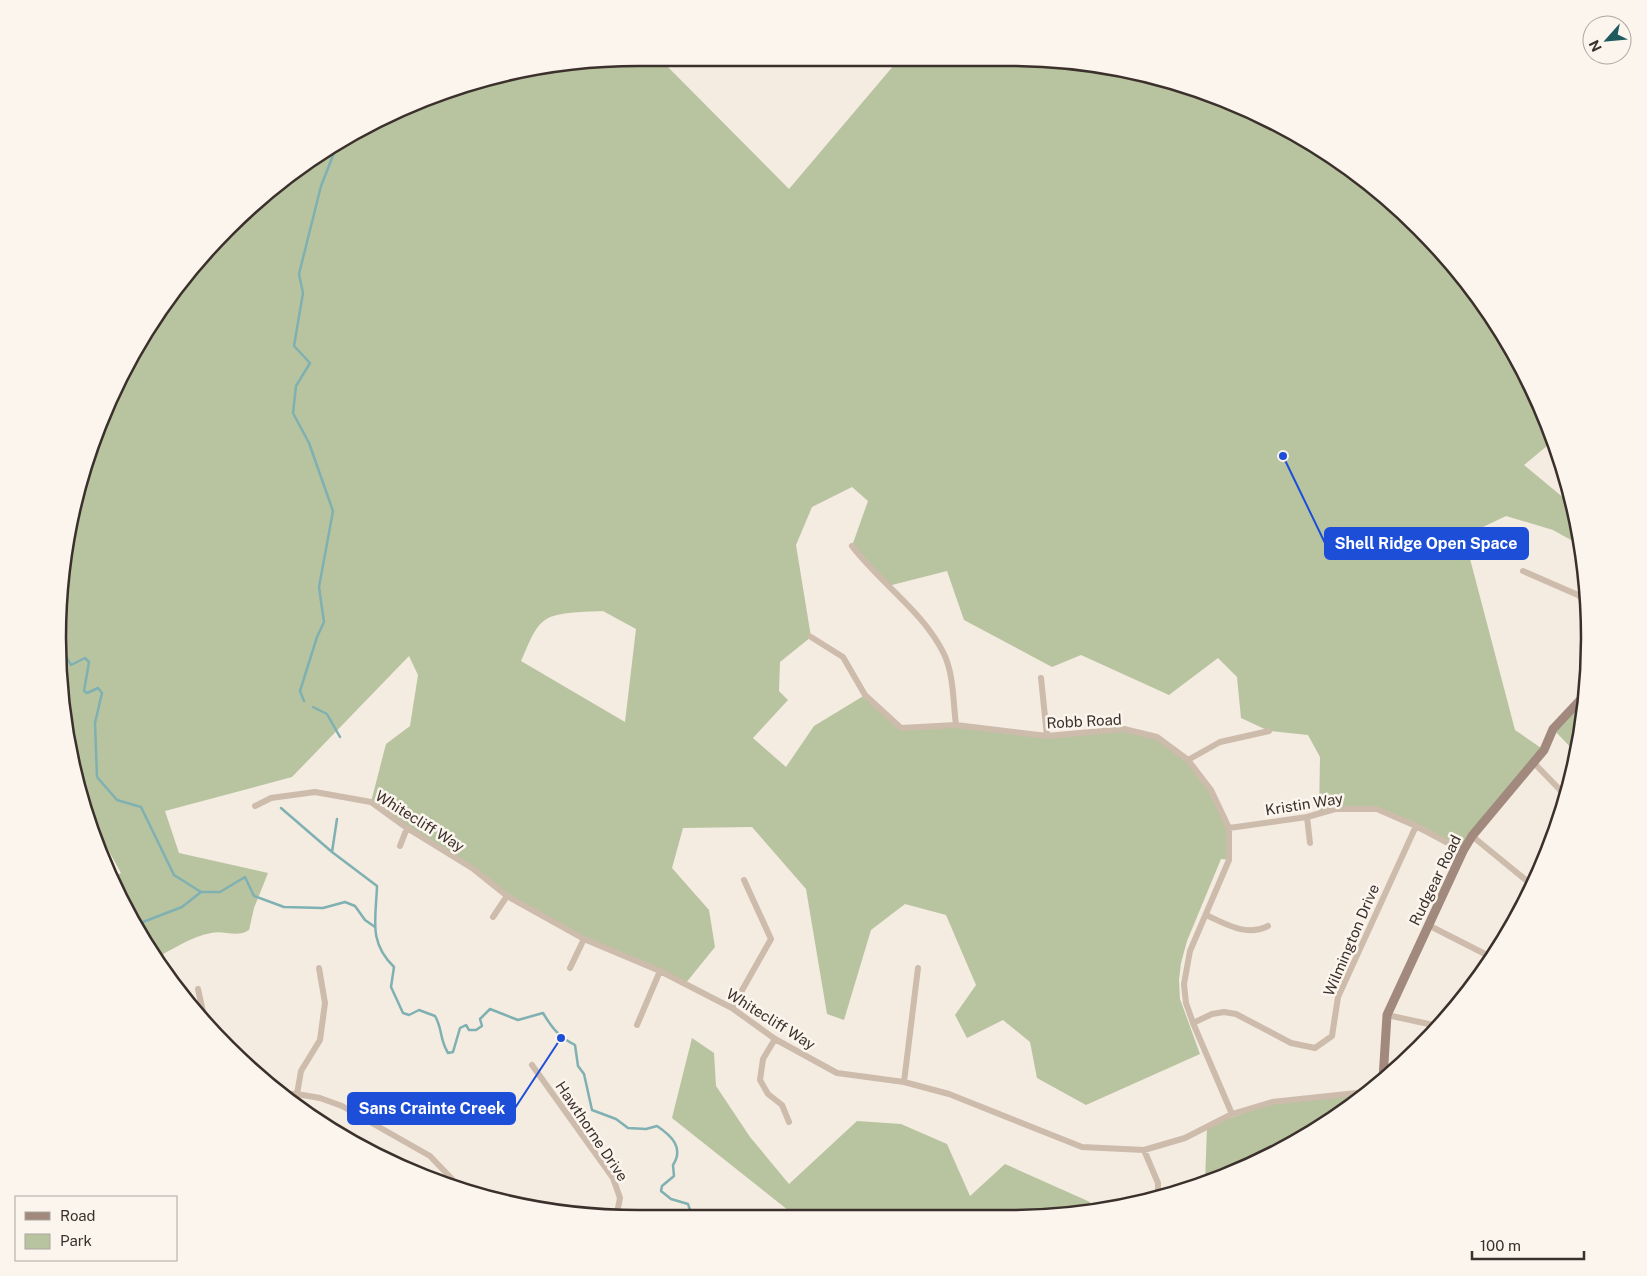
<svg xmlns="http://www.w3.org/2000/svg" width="1647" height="1276" viewBox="0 0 1647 1276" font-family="'Public Sans',sans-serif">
	<rect width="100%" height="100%" fill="#f4ebe1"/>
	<path fill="#b8c4a0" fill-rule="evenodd" d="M638,58H659L789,189L900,58L1047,59L1160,77L1266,117L1362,177L1420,228L1492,316L1545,416L1553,441L1524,465L1565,499L1570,498L1578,525L1580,545L1553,530L1506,516L1464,536L1515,730L1544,750L1463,851L1377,809H1335L1319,814L1320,757L1308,735L1269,731L1241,718L1237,677L1218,658L1169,695L1081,655L1052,667L964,620L947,571L888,586L852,546L868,501L852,487L812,507L796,545L811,637L780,662L779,691L788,700L753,738L786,767L814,726L865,695L901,728L956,725L1047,736L1124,729L1157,737L1188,760L1211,790L1229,828V860L1221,859L1187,941L1181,963L1179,980L1180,999L1200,1054L1086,1105L1037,1078L1030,1042L1003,1020L967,1038L955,1015L976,985L946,915L905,904L871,930L844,1020L827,1014L806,889L752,827L683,828L672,868L709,910L715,947L685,984L584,939L507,896L472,868L371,802L386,744L410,726L418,675L409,656L292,777L165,811L179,853L268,873L254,908L249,930C237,938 224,930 211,933C191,937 173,949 154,959L117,894L111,878L121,873L100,835L75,769L58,638L77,488L135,348L227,228L348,135L487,77ZM603,611L636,629L625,722L521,661C527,649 533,628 545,620C557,611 588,612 603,611Z
		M1584,696L1578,752L1577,754L1553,729Z
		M692,1038L714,1053L716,1086L750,1137L789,1184L857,1121L901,1124L947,1144L970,1196L1005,1164L1090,1202L1093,1212L1084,1214H793L672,1118Z
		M1366,1092L1331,1121L1205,1183L1207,1127L1272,1102Z"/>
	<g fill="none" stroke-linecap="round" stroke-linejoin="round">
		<path stroke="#7fb0b2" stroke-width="2.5" d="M58,639L63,594
			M58,644L71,665L85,658L89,662L84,691L87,693L98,688L102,693L95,723L97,777L117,800L141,807L174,875L201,892
			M304,701L300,691L317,637L324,622L319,587L333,511L309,443L293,413L296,386L310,363L294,346L303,293L299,274L321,186L334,153L350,134
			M313,707L327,714L340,737
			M281,808L332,852L377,886C376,919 368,942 394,967L391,987L403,1013L409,1015L419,1010L435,1016C443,1030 439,1038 448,1053L453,1052L460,1028L466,1025L469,1030H476L482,1026L480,1019L490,1009L518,1020L543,1013C552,1028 559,1037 575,1045L578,1066L584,1074L592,1110L616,1119L628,1128L646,1129L657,1126C672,1136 684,1148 673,1165L674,1176L662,1186L661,1191L671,1199L688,1204L690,1210L689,1214
			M332,852L337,819
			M132,920L143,922L182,907L201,892H220L245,877L254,896L284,907L323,908L345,902L355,906L365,920L375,927"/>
		<path stroke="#cdbbac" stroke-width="6" d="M852,546C879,582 924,612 944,654C954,675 953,702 956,725
			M1523,571L1578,595L1586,602
			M811,637L843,657L865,695L901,728L956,725L1047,736L1124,729L1157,737L1188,760L1211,790L1229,828V860L1190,951L1184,984L1186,1003L1193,1023L1232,1114
			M1041,678L1047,736
			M1188,760L1220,742L1269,731
			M1533,762L1565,795
			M255,806L271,798L315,792L371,802L407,828L472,868L507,896L584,939L660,971L732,1008L775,1039L837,1073L904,1082L949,1094L1082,1147L1144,1150L1185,1138L1232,1114L1272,1102L1366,1092
			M1307,817L1310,843
			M1229,828L1307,817L1335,809H1377L1416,826L1463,851
			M1472,836L1532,885
			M400,846L407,828
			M1206,915C1226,924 1246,937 1268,926
			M493,917L507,896
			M1428,925L1493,958
			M570,968L584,939
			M198,989L205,1021
			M732,1008L771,939L744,880
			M1387,1015L1438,1026
			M1193,1023L1212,1014L1224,1012L1236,1014L1291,1043L1315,1048L1332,1036L1338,997L1416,826
			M637,1025L660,971
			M775,1039L763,1059L760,1080L768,1094L782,1105L789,1122
			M532,1065L613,1178L620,1198L617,1213
			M904,1082L918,968
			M283,1094H297L320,1098L342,1106L430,1156L452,1179L457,1189
			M297,1094L301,1071L320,1040L325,1003L319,968
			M1144,1150L1158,1183V1196"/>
		<path stroke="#a18a7d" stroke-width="9" d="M1383,1079L1387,1015L1463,851L1472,836L1544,750L1553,729L1584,696"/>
	</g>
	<g text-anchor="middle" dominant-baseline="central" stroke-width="5" stroke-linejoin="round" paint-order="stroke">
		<g font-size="15" fill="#3b302b" stroke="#fbf5ee">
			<text transform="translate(1084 721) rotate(-3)">Robb Road</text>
			<text transform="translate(1304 804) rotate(-9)">Kristin Way</text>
			<text transform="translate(420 821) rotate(32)">Whitecliff Way</text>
			<text transform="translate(1435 880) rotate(-64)">Rudgear Road</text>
			<text transform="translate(1351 940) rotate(-67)">Wilmington Drive</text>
			<text transform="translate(771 1019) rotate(32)">Whitecliff Way</text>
			<text transform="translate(592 1131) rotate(56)">Hawthorne Drive</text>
		</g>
	</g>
	<path d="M0 0H1647V1276H0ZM638 66H1009A572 572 0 0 1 1581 638V638A572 572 0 0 1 1009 1210H638A572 572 0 0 1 66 638V638A572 572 0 0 1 638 66Z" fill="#fbf5ee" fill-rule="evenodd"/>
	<path fill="none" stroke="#3b302b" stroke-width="2.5" d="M638 66H1009A572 572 0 0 1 1581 638V638A572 572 0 0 1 1009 1210H638A572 572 0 0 1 66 638V638A572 572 0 0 1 638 66Z"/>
	<path fill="none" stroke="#1d4ed8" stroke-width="2" d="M1283 456L1325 543M561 1038L515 1108"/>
	<g fill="#1d4ed8" stroke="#fbf5ee" stroke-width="2">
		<circle cx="1283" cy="456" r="5"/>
		<circle cx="561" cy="1038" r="5"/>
	</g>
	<g fill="#1d4ed8" stroke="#1d4ed8" stroke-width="2">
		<rect x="1325" y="528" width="203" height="31" rx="5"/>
		<rect x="348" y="1093" width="167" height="31" rx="5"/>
	</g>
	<g font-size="16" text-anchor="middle" font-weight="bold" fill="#fff">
		<text x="1426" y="549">Shell Ridge Open Space</text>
		<text x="432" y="1114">Sans Crainte Creek</text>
	</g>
	<rect x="15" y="1196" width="162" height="65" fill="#fbf5ee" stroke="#aea6a0"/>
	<rect x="25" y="1212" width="25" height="8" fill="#a18a7d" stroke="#aea6a0"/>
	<text x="60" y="1221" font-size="15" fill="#3b302b">Road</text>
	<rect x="25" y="1234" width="25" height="15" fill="#b8c4a0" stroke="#aea6a0"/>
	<text x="60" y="1246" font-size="15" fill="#3b302b">Park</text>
	<g transform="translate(1607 40) rotate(243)"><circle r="24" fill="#fbf5ee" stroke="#aea6a0"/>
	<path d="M0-4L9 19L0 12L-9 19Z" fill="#1f5a5e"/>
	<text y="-8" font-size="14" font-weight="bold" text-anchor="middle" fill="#3b302b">N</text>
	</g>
	<path d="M1472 1251v8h112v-8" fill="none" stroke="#3b302b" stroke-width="2.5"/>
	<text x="1480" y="1251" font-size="15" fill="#3b302b" stroke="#fbf5ee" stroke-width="4" paint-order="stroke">100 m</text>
</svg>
